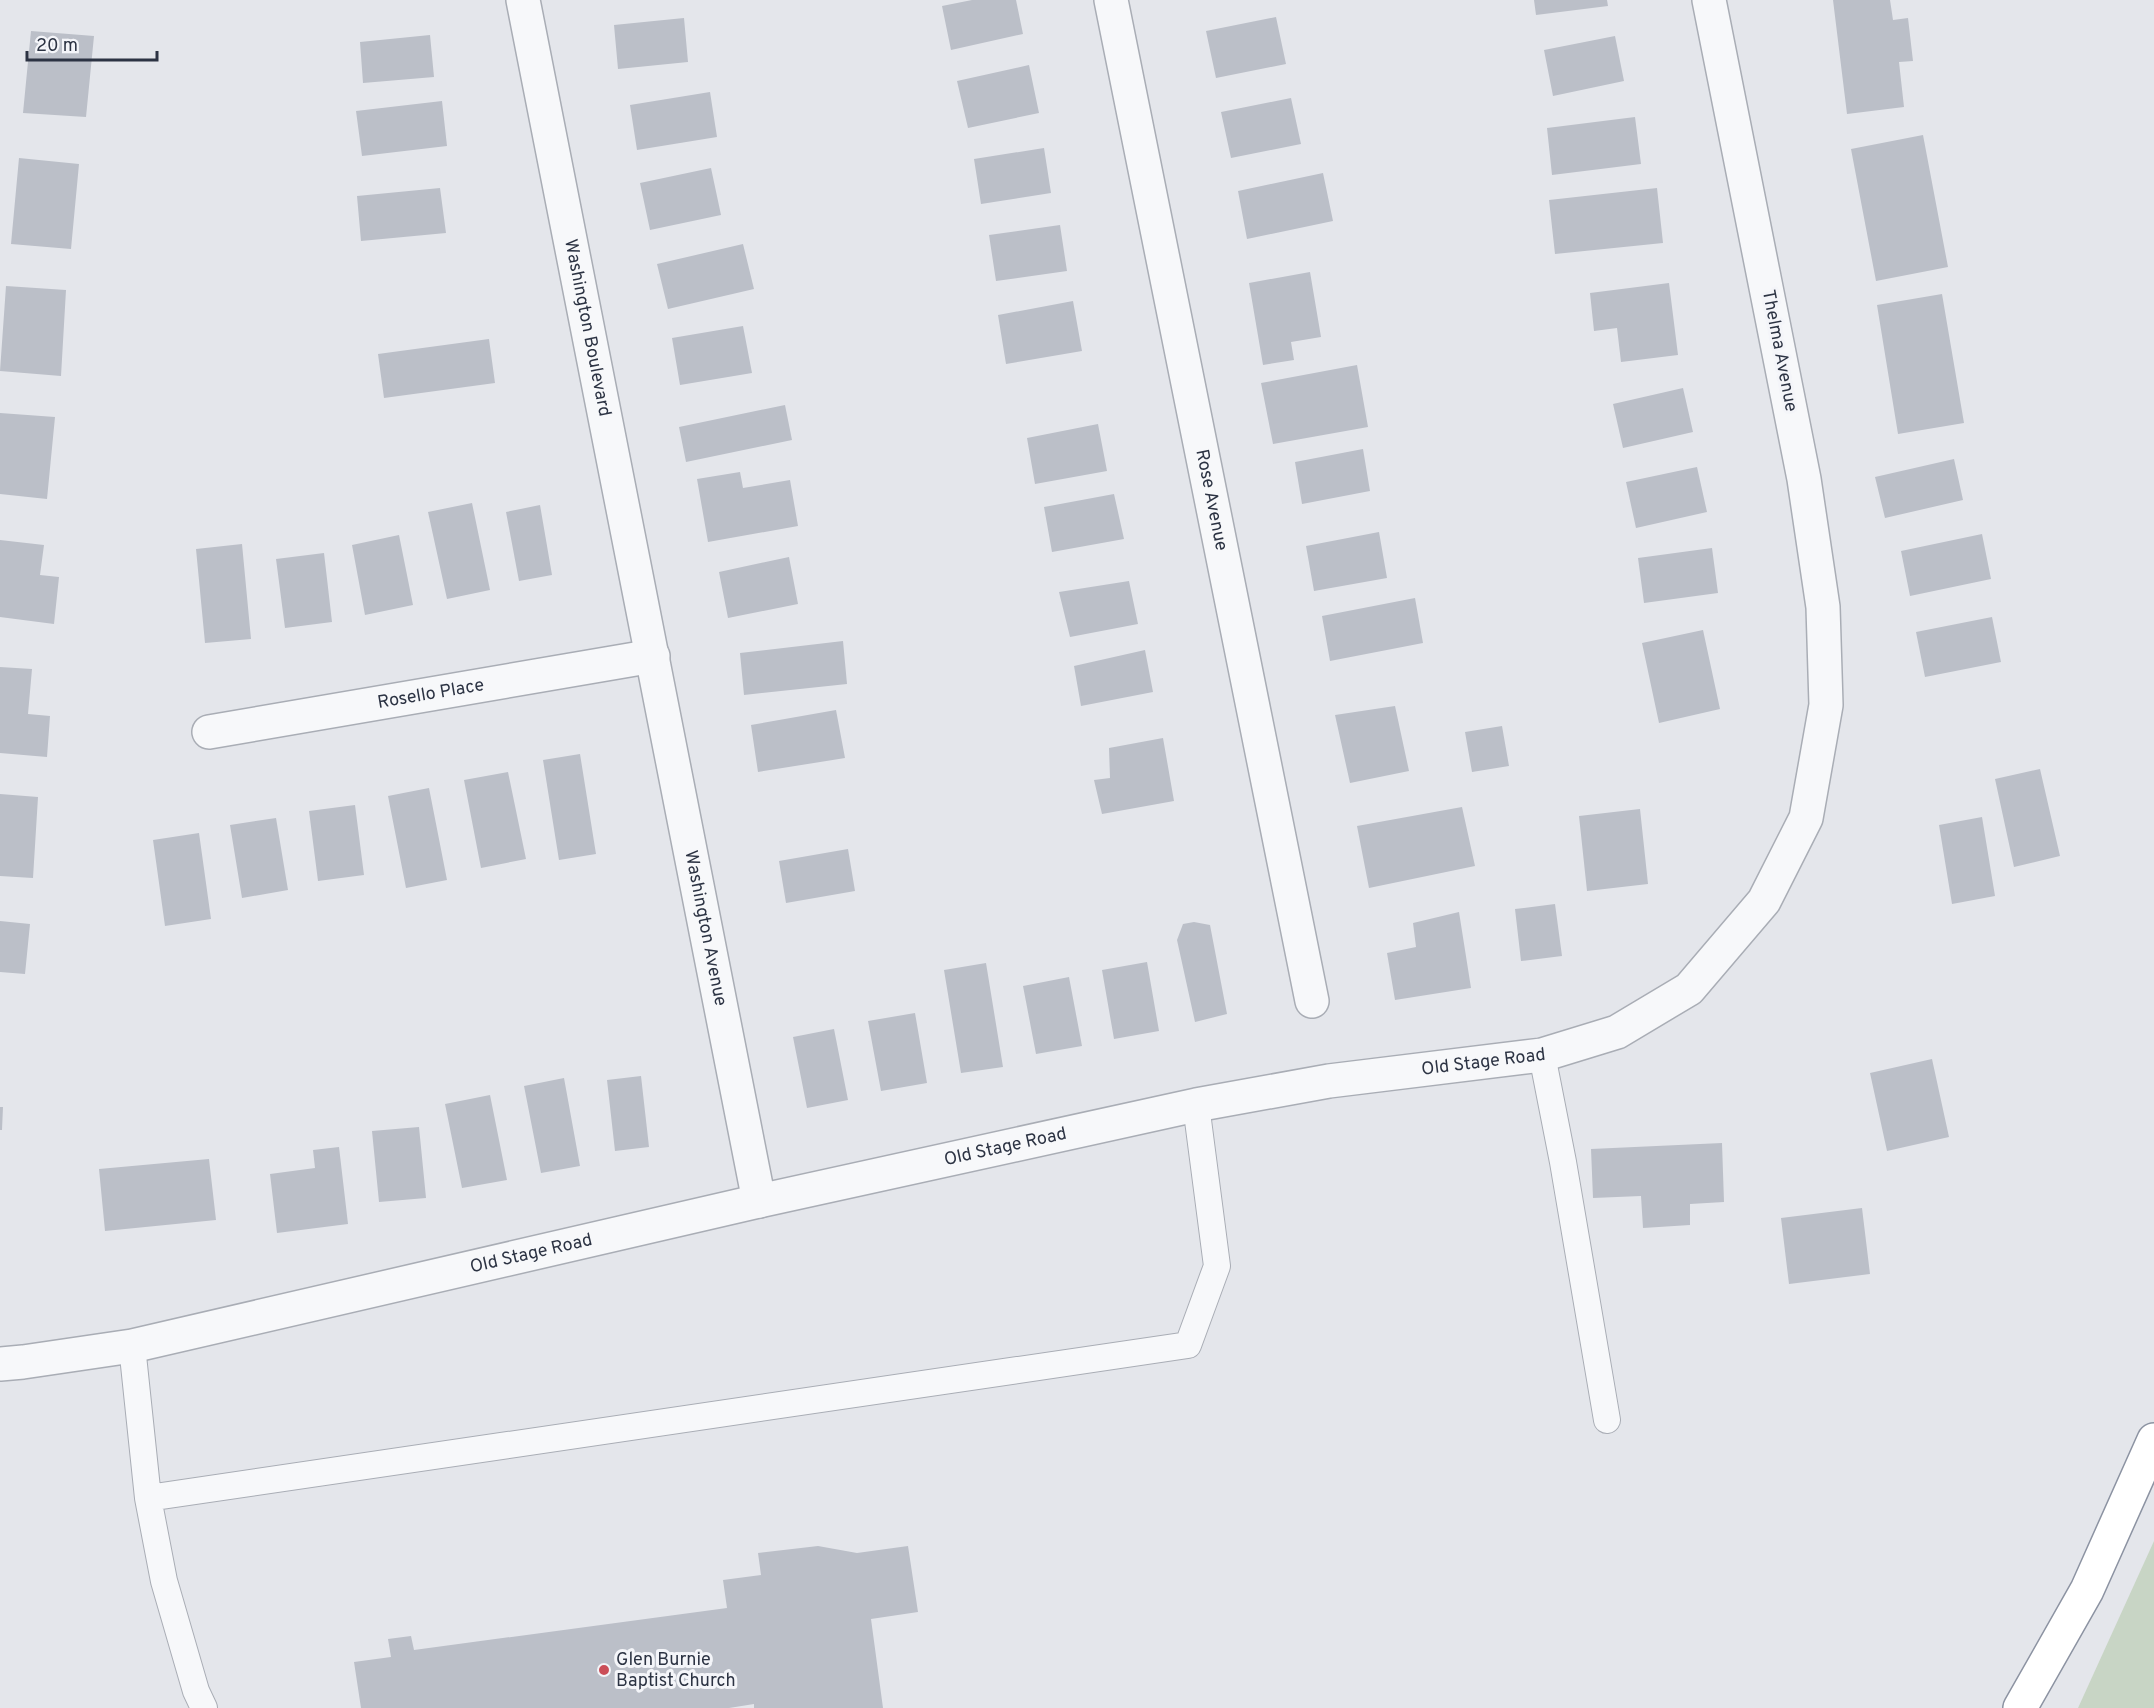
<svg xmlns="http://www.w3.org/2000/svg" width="2154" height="1708" viewBox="0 0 2154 1708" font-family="Overpass,sans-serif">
	<rect width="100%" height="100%" fill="#e4e6eb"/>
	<path fill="#c8d5c5" d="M2154,1541V1708H2078Z"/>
	<path fill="#bbbfc8" d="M972,0H1016L1023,34L951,50L942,6Z
		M1534,0H1607L1608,6L1536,15Z
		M1833,0H1890L1893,20L1908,18L1913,61L1899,62L1904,107L1847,114Z
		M1276,17L1286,64L1216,78L1206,31Z
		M684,18L688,62L618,69L614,25Z
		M31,31L94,36L86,117L23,113Z
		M430,35L434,77L363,83L360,42Z
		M1615,36L1624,81L1553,96L1544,50Z
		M1029,65L1039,113L968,128L957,81Z
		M710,92L717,137L637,150L630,105Z
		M1291,98L1301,144L1231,158L1221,112Z
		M442,101L447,146L362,156L356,111Z
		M1635,117L1641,164L1552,175L1547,128Z
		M1923,135L1948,267L1876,281L1851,149Z
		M1044,148L1051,193L981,204L974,159Z
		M19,158L79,164L71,249L11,244Z
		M711,168L721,215L650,230L640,183Z
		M1323,173L1333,221L1247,239L1238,191Z
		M440,188L446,233L361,241L357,196Z
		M1657,188L1663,243L1555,254L1549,200Z
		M1060,225L1067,271L996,281L989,235Z
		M743,244L754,289L668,309L657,264Z
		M1310,272L1321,337L1291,342L1294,360L1263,365L1249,283Z
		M1669,283L1678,355L1621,362L1617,328L1594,331L1590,293Z
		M6,286L66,290L61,376L0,371Z
		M1942,294L1964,423L1898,434L1877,305Z
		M1073,301L1082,351L1006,364L998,315Z
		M743,326L752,373L680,385L672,338Z
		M489,339L495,383L384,398L378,354Z
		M1357,365L1368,427L1273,444L1261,383Z
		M1683,388L1693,432L1623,448L1613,404Z
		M785,405L792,440L686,462L679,427Z
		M0,413L55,417L47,499L0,494Z
		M1098,424L1107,471L1035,484L1027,438Z
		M1363,449L1370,491L1302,504L1295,462Z
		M1954,459L1963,500L1885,518L1875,477Z
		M1697,467L1707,512L1636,528L1626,482Z
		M740,472L743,488L790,480L798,526L708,542L697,479Z
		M1114,494L1124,539L1052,552L1044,507Z
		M472,503L490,590L447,599L428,512Z
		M540,505L552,575L519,581L506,512Z
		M1379,532L1387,578L1314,591L1306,546Z
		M1982,534L1991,579L1910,596L1901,551Z
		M399,535L413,605L365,615L352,545Z
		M0,540L44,545L40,575L59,577L54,624L0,617Z
		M242,544L251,639L205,643L196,549Z
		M1712,548L1718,593L1644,603L1638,558Z
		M324,553L332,622L285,628L276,559Z
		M789,557L798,604L728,618L719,572Z
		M1129,581L1138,624L1070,637L1059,592Z
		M1415,598L1423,643L1330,661L1322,616Z
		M1992,617L2001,662L1925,677L1916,632Z
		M1703,630L1720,709L1659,723L1642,643Z
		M843,641L847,684L744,695L740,653Z
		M1145,650L1153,692L1081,706L1074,666Z
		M0,667L32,669L28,714L50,716L47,757L0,753Z
		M1395,706L1409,771L1350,783L1335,715Z
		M836,710L845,758L758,772L751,725Z
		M1502,726L1509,766L1472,772L1465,732Z
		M1163,738L1174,801L1102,814L1094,780L1110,778L1109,748Z
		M580,754L596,854L559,860L543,760Z
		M2040,769L2060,856L2014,867L1995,779Z
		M508,772L526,859L481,868L464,780Z
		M429,788L447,880L406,888L388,796Z
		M0,794L38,797L33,878L0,876Z
		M355,805L364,875L318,881L309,811Z
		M1462,807L1475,866L1369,888L1357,826Z
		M1640,809L1648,884L1587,891L1579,816Z
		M1982,817L1995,896L1952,904L1939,825Z
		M276,818L288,890L242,898L230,825Z
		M199,833L211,919L165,926L153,840Z
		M848,849L855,891L786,903L779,861Z
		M1555,904L1562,956L1521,961L1515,909Z
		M1459,912L1471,988L1395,1000L1387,953L1416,947L1413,923Z
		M0,921L30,924L25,974L0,972Z
		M1194,922L1210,925L1227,1014L1195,1022L1177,940L1183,924Z
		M1147,962L1159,1031L1114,1039L1102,970Z
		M986,963L1003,1067L961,1073L944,970Z
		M1069,977L1082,1046L1036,1054L1023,986Z
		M915,1013L927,1083L881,1091L868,1021Z
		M834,1029L848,1100L807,1108L793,1037Z
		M1932,1059L1949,1137L1887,1151L1870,1073Z
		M641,1076L649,1147L615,1151L607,1080Z
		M564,1078L580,1166L541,1173L524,1086Z
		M490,1095L507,1180L462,1188L445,1104Z
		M0,1107H3L2,1130H0Z
		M419,1127L426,1198L379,1202L372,1131Z
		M1722,1143L1724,1202L1690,1204V1225L1643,1228L1641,1196L1593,1198L1591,1149Z
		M339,1147L348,1224L277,1233L270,1174L315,1168L313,1150Z
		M209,1159L216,1220L105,1231L99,1169Z
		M1862,1208L1870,1274L1789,1284L1781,1218Z
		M818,1546L857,1553L908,1546L918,1612L871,1619L883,1708H754V1704L729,1708H361L354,1662L391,1657L388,1639L411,1636L414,1650L727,1608L723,1580L761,1575L758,1553Z"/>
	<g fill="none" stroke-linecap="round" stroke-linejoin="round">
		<g stroke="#a9adb5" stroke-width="28">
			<path id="service" d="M1542,1055L1563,1162L1607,1420
				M132,1346L148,1498L164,1581L196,1691L204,1708
				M148,1498L1188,1345L1217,1266L1196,1105"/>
		</g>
		<g stroke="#a9adb5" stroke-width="36">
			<g id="minor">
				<path id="s1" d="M523,0L759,1201"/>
				<path id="s2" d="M1111,0L1312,1001"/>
				<path id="s3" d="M209,732L653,656"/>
				<path id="s4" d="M0,1364L23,1362L132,1346L759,1201L1196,1105L1329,1081L1542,1055L1617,1032L1689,989L1764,901L1806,818L1826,705L1823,607L1804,479L1709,0"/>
			</g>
		</g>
		<g stroke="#8c93a2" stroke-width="36">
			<path id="motorway" d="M2020,1708L2087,1590L2154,1440"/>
		</g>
		<use href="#service" stroke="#f7f8fa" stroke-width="26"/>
		<use href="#minor" stroke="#f7f8fa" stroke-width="33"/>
		<use href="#motorway" stroke="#fff" stroke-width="33"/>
	</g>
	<circle fill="#cb4e58" stroke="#f4f5f9" stroke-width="2" cx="604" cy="1670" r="6"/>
	<g text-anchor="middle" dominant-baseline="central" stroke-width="6" stroke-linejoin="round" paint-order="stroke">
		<g font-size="18" fill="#2c3343" stroke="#f4f5f9">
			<text stroke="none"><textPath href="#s1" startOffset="334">Washington Boulevard</textPath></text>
			<text transform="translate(1779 351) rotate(79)">Thelma Avenue</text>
			<text stroke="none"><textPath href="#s2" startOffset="510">Rose Avenue</textPath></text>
			<text stroke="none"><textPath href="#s3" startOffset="225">Rosello Place</textPath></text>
			<text stroke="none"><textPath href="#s1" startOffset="946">Washington Avenue</textPath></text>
			<text stroke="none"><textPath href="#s4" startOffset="1515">Old Stage Road</textPath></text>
			<text stroke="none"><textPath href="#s4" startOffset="1029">Old Stage Road</textPath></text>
			<text stroke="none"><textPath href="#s4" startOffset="543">Old Stage Road</textPath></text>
		</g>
		<g font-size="18" fill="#2c3343" stroke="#f4f5f9" text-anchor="start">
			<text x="616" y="1660">Glen Burnie<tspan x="616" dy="21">Baptist Church</tspan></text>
		</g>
	</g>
	<path d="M27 51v9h130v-9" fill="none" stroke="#2c3343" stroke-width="3"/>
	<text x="36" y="51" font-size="18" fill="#2c3343" stroke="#f4f5f9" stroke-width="4.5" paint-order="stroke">20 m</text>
</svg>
